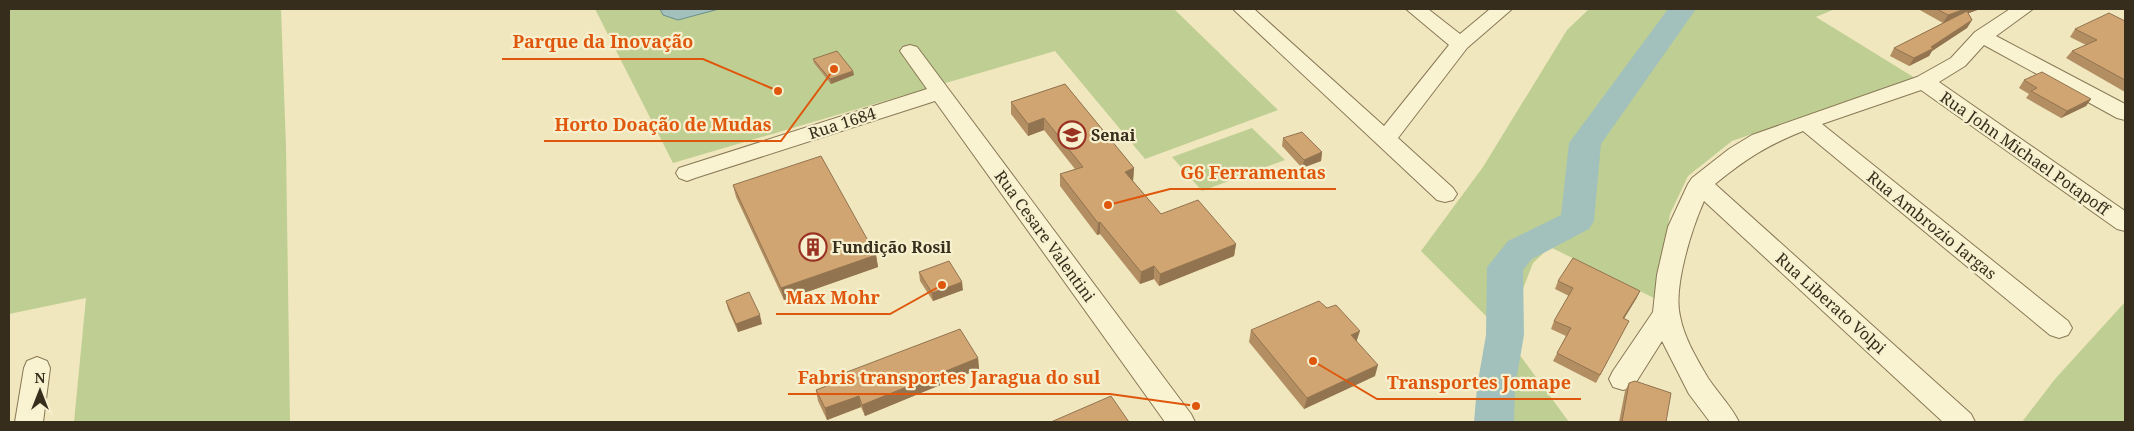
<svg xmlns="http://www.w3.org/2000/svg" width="2134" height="431" viewBox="0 0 2134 431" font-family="'Noto Serif',serif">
	<rect width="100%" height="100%" fill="#f0e7be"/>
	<path fill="#bfce92" d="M9,9H281L286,147L290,422H74L86,298L9,314Z
		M595,9H1174L1278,110L1145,159L1055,51L673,163Z
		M1589,9H1835L1816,17L1915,78L1732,141L1688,176L1670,214L1656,299L1550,247L1533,263L1505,335L1569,422H1494L1496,387L1505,335L1421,251L1483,167L1567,30Z
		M1252,128L1285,160L1202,191L1172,157Z
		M2125,302V422H2022L2055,379Z"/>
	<path fill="#a2c1bc" stroke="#698f8a" d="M660,9H719L678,20L663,15Z"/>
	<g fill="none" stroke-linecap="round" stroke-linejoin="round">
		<path fill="#a2c1bc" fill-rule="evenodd" d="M1668,9H1696L1601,144L1594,221L1589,229L1532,259L1523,270L1524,335L1515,387L1514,422H1474L1477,387L1486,335L1487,267L1508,241L1561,215L1569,143Z"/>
		<g stroke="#897856" stroke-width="2">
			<path id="minor" d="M1233,9H1254L1384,126L1449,45L1406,9H1428L1460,34L1490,9H1512L1467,48L1398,138L1453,188L1457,194L1453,200L1445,202L1437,200Z
				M2010,9H2033L1996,36L2125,104V120L2117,118L1984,45L1965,66L1939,82L2125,211V231L2117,229L1921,90L1822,124L2068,321L2072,328L2068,335L2059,338L2050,335L1803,131C1766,146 1746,159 1715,184L1971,414L1975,422H1943L1704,201C1692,228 1673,287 1680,316C1684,338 1697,359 1708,378C1718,393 1731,406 1739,422H1710L1689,394L1662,341L1633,387L1623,390L1613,387L1609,379L1613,371L1653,312L1657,275L1668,227L1688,184L1692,178L1729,149L1752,135L1917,77L1951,58L1975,32Z
				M910,45L917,47L1191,414L1195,422H1165L935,101L695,178L687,181L679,178L676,173L679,168L927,89L900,51L903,47Z
				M37,357L47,361L50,368L43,422H15L24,368L27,361Z"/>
		</g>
		<use href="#minor" fill="#faf3d2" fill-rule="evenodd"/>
	</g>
	<path fill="#b38e62" d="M1918,9H1980L1968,13L1972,20L1967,28L1932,51L1929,56L1909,66L1890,56L1894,48L1943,23Z
		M2125,21V92L2066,58L2072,51L2086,45L2070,37L2075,29Z
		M813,59L854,75L831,84L814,63Z
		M2024,80L2091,99L2086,106L2061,118L2026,98L2029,94L2019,88Z
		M1065,84L1134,168L1133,181L1161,214L1236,244L1234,256L1159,286L1154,279L1140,284L1100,234L1097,235L1060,186V174L1075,169L1044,130L1028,136L1011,114V102Z
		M1283,138L1322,152L1321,161L1302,168L1282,146Z
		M733,185L876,255L878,267L784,300L736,197Z
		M919,272L963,290L933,301L920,281Z
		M1558,281L1640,291L1636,299L1624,319L1629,321L1596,383L1553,361L1566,336L1551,329L1554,321L1569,296L1555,289Z
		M726,301L762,324L738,332L728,309Z
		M1251,330L1357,341L1375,376L1304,409L1249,342Z
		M978,358L979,369L865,416L861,407L827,420L818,401L816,390L848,378L847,372Z
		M1629,383L1666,422H1619L1625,391Z"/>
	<path fill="#927450" d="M1965,9H1980L1943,23L1948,15Z
		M1972,20L1967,28L1932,51L1929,56L1909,66L1914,58Z
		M853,71L854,75L831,84L830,79Z
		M2091,99L2086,106L2061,118L2067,111Z
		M1044,118V130L1028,136V124Z
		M1322,152L1321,161L1302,168L1304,160Z
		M1134,168L1133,181L1124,184L1125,172Z
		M1100,222V234L1097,235L1098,223Z
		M1236,244L1234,256L1159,286L1160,274Z
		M876,255L878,267L784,300L781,288Z
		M1154,266V279L1140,284L1141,272Z
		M962,282L963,290L933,301L932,293Z
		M1640,291L1636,299L1619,326L1623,318Z
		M760,315L762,324L738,332L736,324Z
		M1360,331L1356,343L1351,335Z
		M978,358L979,369L865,416L862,405Z
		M1378,365L1375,376L1304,409L1307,398Z
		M859,396L861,407L827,420L825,408Z"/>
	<path fill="#d0a572" stroke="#927450" d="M1937,9H1965L1948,15Z
		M1967,11L1972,20L1931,47L1934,48L1914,58L1894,48Z
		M2109,13L2125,21V80L2072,51L2097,40L2075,29Z
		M837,51L853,71L830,79L813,59Z
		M2042,72L2091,99L2067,111L2031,91L2037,88L2024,80Z
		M1065,84L1134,168L1125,172L1161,214L1198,200L1236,244L1160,274L1154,266L1141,272L1100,222L1098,223L1060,174L1083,167L1044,118L1028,124L1011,102Z
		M1302,132L1322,152L1304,160L1283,138Z
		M821,156L876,255L781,288L733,185Z
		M1573,258L1640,291L1623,318L1629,321L1600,375L1557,353L1571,328L1554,321L1573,288L1558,281Z
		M949,261L962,282L932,293L919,272Z
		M749,292L760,315L736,324L726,301Z
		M1319,301L1327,308L1336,305L1360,331L1351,335L1378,365L1307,398L1251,330Z
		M960,329L978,358L862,405L859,396L825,408L816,390L850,377L847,372Z
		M1635,381L1671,393L1666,422H1622L1629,383Z
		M1111,396L1129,422H1051Z"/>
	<defs>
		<g id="school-ring" transform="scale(1.4375)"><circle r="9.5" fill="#f7f0ce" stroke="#9a3224" stroke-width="1.5"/><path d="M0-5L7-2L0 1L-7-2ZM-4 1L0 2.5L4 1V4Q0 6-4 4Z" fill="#9a3224"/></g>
		<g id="building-ring" transform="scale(1.4375)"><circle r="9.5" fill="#f7f0ce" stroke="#9a3224" stroke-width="1.5"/><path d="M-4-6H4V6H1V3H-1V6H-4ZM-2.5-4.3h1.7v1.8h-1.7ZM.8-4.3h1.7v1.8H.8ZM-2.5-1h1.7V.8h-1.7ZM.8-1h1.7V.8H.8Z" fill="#9a3224"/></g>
	</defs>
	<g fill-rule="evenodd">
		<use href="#school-ring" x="1072" y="135"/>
		<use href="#building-ring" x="813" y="247"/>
	</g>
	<g text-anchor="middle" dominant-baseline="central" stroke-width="4.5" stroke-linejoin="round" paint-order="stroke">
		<g font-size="16" fill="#372d1c" stroke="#f7f0ce">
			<text transform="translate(842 123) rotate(-18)">Rua 1684</text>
			<text transform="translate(2025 153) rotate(35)">Rua John Michael Potapoff</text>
			<text transform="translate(1932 225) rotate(39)">Rua Ambrozio Iargas</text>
			<text transform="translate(1045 236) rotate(54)">Rua Cesare Valentini</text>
			<text transform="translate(1831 303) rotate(42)">Rua Liberato Volpi</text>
		</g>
		<g font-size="16" font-weight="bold" fill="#372d1c" stroke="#f7f0ce" text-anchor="start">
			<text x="1091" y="135">Senai</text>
			<text x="832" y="247">Fundição Rosil</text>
		</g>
	</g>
	<path fill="none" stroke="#df570d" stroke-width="2" d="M778 91L703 59H502M834 69L781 141H544M1108 205L1170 189H1336M942 285L890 314H776M1196 406L1110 394H788M1313 361L1377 399H1581"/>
	<g fill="#df570d" stroke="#f7f0ce" stroke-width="2">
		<circle cx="778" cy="91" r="5"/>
		<circle cx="834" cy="69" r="5"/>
		<circle cx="1108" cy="205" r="5"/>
		<circle cx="942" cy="285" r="5"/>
		<circle cx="1196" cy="406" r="5"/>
		<circle cx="1313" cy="361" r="5"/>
	</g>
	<g font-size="18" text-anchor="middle" font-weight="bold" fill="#df570d" stroke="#f7f0ce" stroke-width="4.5" stroke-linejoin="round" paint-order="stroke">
		<text x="603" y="48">Parque da Inovação</text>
		<text x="663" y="131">Horto Doação de Mudas</text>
		<text x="1253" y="179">G6 Ferramentas</text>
		<text x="833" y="304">Max Mohr</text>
		<text x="949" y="384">Fabris transportes Jaragua do sul</text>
		<text x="1479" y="389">Transportes Jomape</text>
	</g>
	<rect width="2134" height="431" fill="none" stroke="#372d1c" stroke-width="20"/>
	<g transform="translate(40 391)" stroke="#f7f0ce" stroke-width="4" paint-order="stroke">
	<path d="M0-4L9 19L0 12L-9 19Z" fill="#372d1c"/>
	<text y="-8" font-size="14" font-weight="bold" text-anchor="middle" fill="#372d1c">N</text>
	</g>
</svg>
